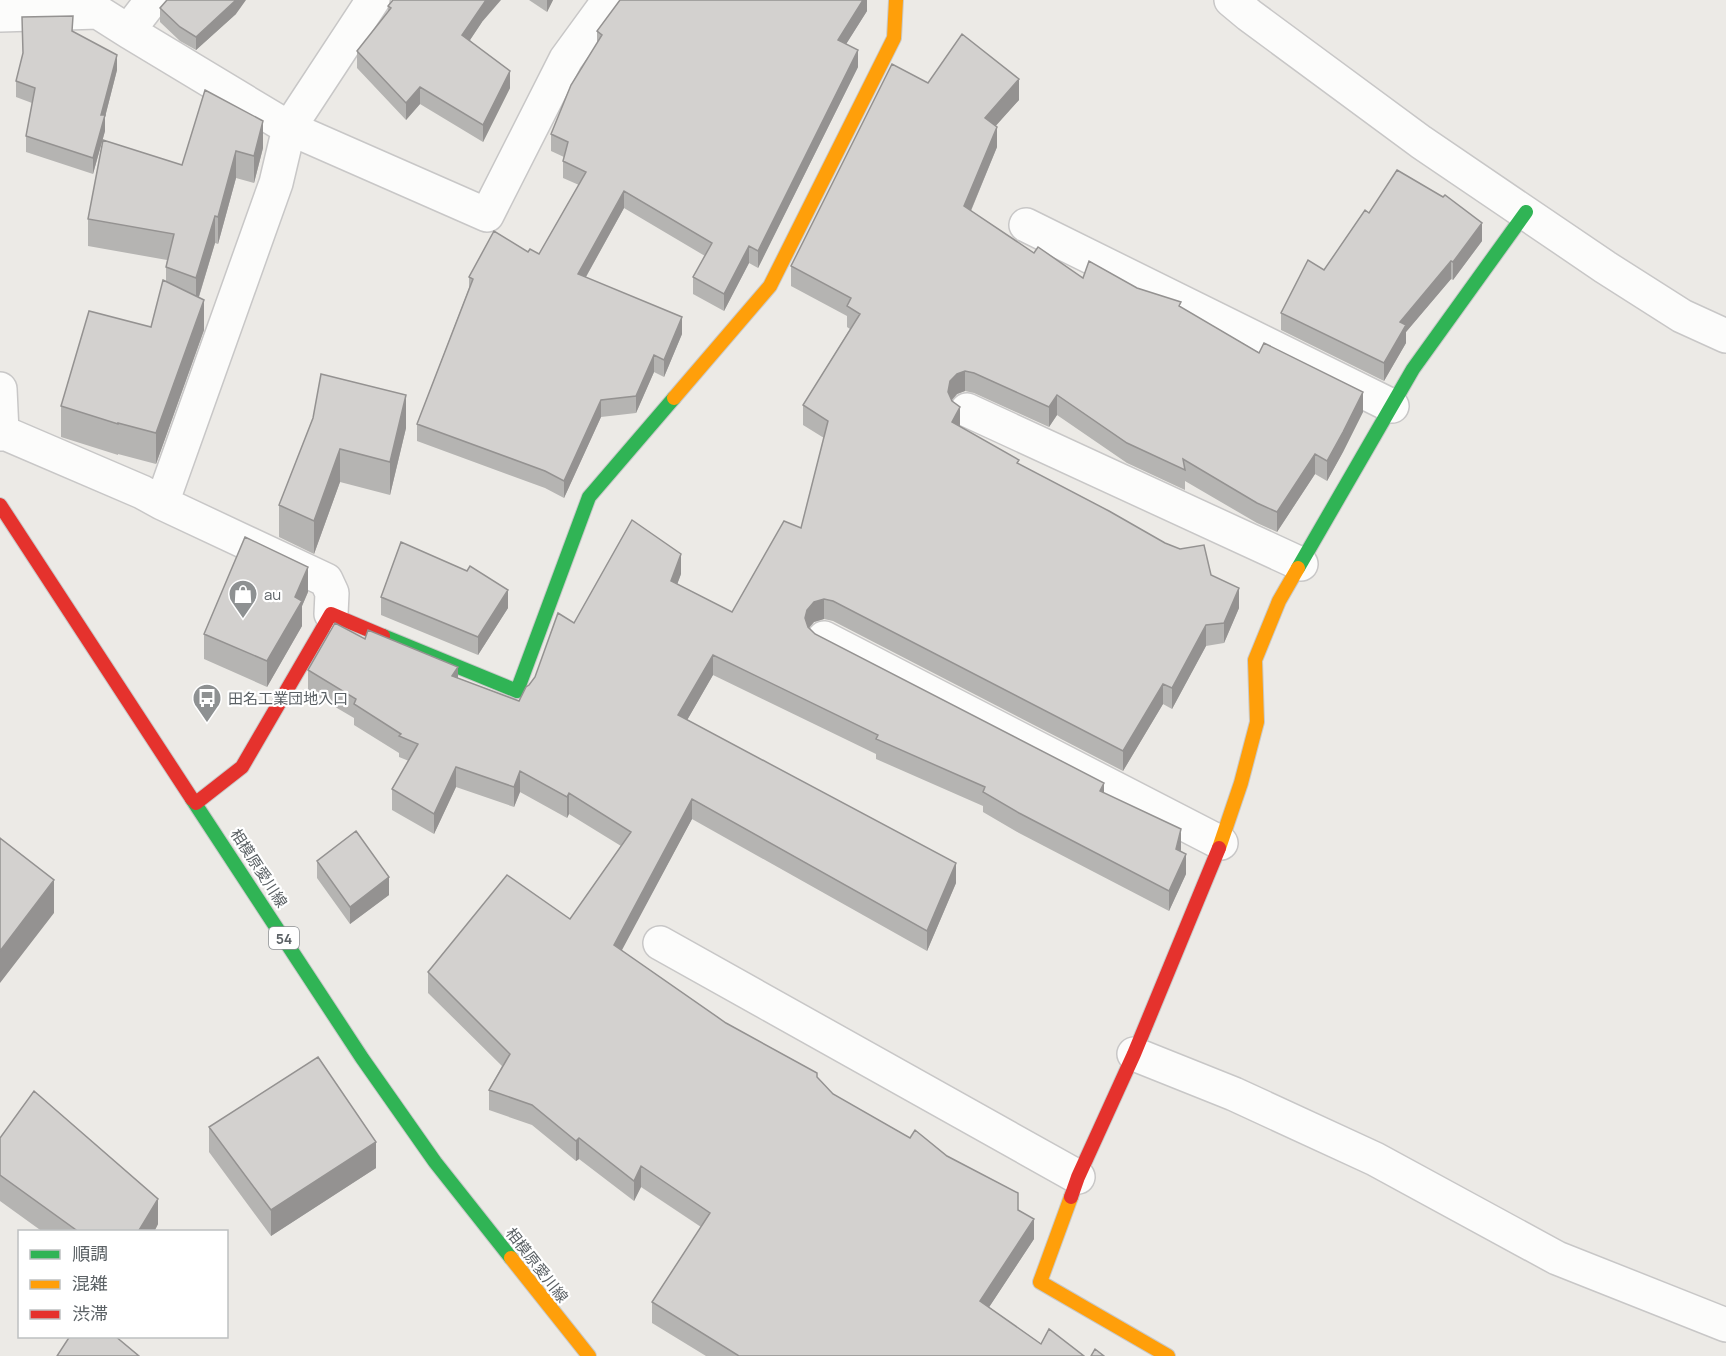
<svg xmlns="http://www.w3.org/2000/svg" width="1726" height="1356" viewBox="0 0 1726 1356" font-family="Manrope,'Noto Sans JP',sans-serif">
	<rect width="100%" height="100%" fill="#eceae6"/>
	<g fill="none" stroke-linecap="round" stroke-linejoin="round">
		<g stroke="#c8c7c7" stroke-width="36">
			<path id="street" d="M152,0L128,31L289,128L487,215L566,59L609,0
				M1231,0L1249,15L1421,142L1605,267L1682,316L1726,336
				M0,15L98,12L128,31
				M1026,225L1392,406
				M0,389L2,432L0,434
				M967,410L1301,564
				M2,432L142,492L162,503L276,183L289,128L373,0
				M162,503L326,580L332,593L331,614
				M824,638L1221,843
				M660,943L1078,1177
				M1134,1054L1234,1094L1375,1159L1557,1258L1726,1325"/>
		</g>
		<g stroke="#c8c9c9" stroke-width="16">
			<path id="fast" d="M1298,568L1413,369L1526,212
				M383,636L517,691L589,497L674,398
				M192,799L362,1058L435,1162L511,1258"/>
		</g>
		<g stroke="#c8c9c9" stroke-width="16">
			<path id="slow" d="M674,398L770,286L894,38L896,0
				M1219,848L1241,783L1257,722L1255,660L1279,601L1298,568
				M1071,1197L1040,1282L1168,1356
				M511,1258L589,1356"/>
		</g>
		<g stroke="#c8c9c9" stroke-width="16">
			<path id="jam" d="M0,505L192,799
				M196,803L242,767L331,614L383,636
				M1071,1197L1078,1177L1134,1054L1219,848"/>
		</g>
		<use href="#street" stroke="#fcfcfb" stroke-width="33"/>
		<use href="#fast" stroke="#30b455" stroke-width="14"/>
		<use href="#slow" stroke="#ff9f0a" stroke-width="14"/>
		<use href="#jam" stroke="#e5322d" stroke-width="14"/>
	</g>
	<path fill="#b5b4b2" d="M529,0H553L547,12Z
		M867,0V11L846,44L858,67L758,268L749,263L724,311L693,294V277L705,256L624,208L586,277L682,334L664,377L654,372L636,413L601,417L564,498L545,488L417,441V424L469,288V277L528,252L539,254L579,185L563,178V161L564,157L551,151V134L597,43V31Z
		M388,6L482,22L470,40L510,88L483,142L420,104L406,120L357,68V51L388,12Z
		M160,8L236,14L196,50L180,41L160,22Z
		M73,31L117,70L105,117V131L93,174L26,152V136L32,103L16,97V81Z
		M928,83L1019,100L995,126L997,147L971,211L1034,253L1083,278L1137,288L1181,308L1363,412L1343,452L1327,481L1315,474L1277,532L1257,523L1185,481V490L1127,463L1057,415L1049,427L974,393L965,391L957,394L952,400L960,426L1019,464L1211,575L1239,608L1224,643L1206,646L1172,709L1163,704L1123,771L833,621L824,619L814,622L809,628L815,634L1104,793L1181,849V851L1186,874L1169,911L1019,833L983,812V806L876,759V754L713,675L687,720L956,883L927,951L692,819L621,950L726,1023L817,1077L833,1094L910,1138L947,1156L1018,1210L1034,1239L989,1307L1041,1344L1084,1356H706L652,1323V1302L701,1227L641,1187L634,1201L579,1159L576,1161L532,1125L489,1110V1090L502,1066L428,993V972L570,919L621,846L569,814L567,818L520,792L514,807L456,787L434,834L392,810V789L409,761L399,757V753L354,725V718L308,691V670L365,639L458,678L519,701L529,685L574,623L681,574L677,584L732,612L801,528L824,438L803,425V405L850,329L847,327V316L791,286V266Z
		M263,121V148L254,183L236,178L218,244L215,243L199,297L204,330L156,464L118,454V455L61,437V406L151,327L166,282V267L167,260L88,246V219Z
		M1369,213L1482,241L1453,280L1451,279L1406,332V343L1384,381L1281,330V313L1324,270Z
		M313,418L406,428L390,495L340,482L314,554L279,537V505Z
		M308,592L302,606V626L267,687L204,659V634Z
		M381,597L508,608L478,655L381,615Z
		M317,861L389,895L350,924L317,878Z
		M209,1127L376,1168L271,1236L209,1152Z
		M0,1138L158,1224L154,1232H43L0,1201Z"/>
	<path fill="#949291" d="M236,0H246L236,14L196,50V37Z
		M486,0H501L482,22L462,52V35Z
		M547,0H553L547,12Z
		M863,0H867V11L838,57V40Z
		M858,50V67L758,268V251Z
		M117,55V70L105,117V131L93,174V158L101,115Z
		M510,71V88L483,142V125Z
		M1019,79V100L985,138V118Z
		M420,87V104L406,120V103Z
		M263,121V148L254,183V156Z
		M997,127V147L964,227V206Z
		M236,151V178L218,244V217Z
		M624,191V208L578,291V274Z
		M215,216V243L196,306V278Z
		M1482,223V241L1453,280V262Z
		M749,246V263L724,311V294Z
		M1451,261V279L1406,332V343L1384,381V363L1400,322Z
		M204,300V330L156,464V433Z
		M682,317V334L664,377V360Z
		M654,355V372L636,413V396Z
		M965,371V391L957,394L950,402L948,392L950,381L957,374Z
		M1363,392V412L1343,452L1327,481V461Z
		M406,395V428L390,495V462Z
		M1057,395V415L1049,427V407Z
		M601,400V417L564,498V481Z
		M960,407V427L952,422Z
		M340,449V482L314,554V521Z
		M1315,454V474L1277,532V512Z
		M681,554V574L671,601V581Z
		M308,567V592L302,606V626L267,687V661Z
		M1239,588V608L1224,643V623Z
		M508,590V608L478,655V637Z
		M824,599V619L814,622L807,630L805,618L807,610L814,602Z
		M1206,625V646L1172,709V688Z
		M713,655V675L678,736V715Z
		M458,667V687L452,676Z
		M1163,684V704L1123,771V751Z
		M456,767V787L434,834V814Z
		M520,771V792L514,807V787Z
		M1104,783V804L1100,791Z
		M569,793V814L567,818V797Z
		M692,799V819L614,965V945Z
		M1181,829V849L1176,869V849Z
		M1186,854V874L1169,911V891Z
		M956,863V883L927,951V931Z
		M389,877V895L350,924V907Z
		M54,880V913L0,983V951Z
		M579,1138V1159L576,1161V1141Z
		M376,1142V1168L271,1236V1210Z
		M641,1166V1187L634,1201V1181Z
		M158,1199V1224L154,1232H138Z
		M1034,1219V1239L980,1321V1301Z"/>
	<path fill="#d3d1cf" stroke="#949291" stroke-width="1.5" d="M167,0H236L196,37L180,27L160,8Z
		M393,0H486L462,35L510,71L483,125L420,87L406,103L357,51L391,8L388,6Z
		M620,0H863L838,40L858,50L758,251L749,246L724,294L693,277L712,243L624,191L578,274L682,317L664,360L654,355L636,396L601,400L564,481L545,471L417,424L473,279L469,277L494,231L528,252L530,249L539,254L586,172L563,161L568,142L551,134L571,85L602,35L597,31Z
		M73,16L72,31L117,55L101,115H105L93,158L26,136L35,88L16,81L23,53L22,17Z
		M962,34L1019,79L985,118L997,127L964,206L1034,253L1038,247L1083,278L1089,261L1137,288L1181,302L1179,306L1259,353L1264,343L1363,392L1343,432L1327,461L1315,454L1277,512L1257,503L1183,459L1185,470L1127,443L1057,395L1049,407L974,373L965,371L957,374L950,381L948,392L952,401L960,407L952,422L1019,460L1017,463L1109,511L1165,543L1180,549L1204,545L1211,575L1239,588L1224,623L1206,625L1172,688L1163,684L1123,751L833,601L824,599L814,602L807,610L805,618L808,627L815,634L1104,783L1100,791L1181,829L1176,849L1186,854L1169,891L1019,813L983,792L985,787L876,739L878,735L713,655L678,715L956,863L927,931L692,799L614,945L726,1023L817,1073V1077L833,1094L910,1138L915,1130L947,1156L1018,1193V1210L1034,1219L980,1301L1041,1344L1049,1329L1084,1356H739L652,1302L710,1213L641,1166L634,1181L579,1138L576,1141L532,1105L489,1090L510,1054L428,972L507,875L570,919L631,832L569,793L567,797L520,771L514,787L456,767L434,814L392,789L418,744L399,736L401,734L354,704L356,699L308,670L335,623L365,639L368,630L458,667L452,676L519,701L526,687L529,685L535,677L558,613L574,623L632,520L681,554L671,581L732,612L784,521L801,528L828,421L803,405L860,314L847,306L851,298L791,266L892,64L928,83Z
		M205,90L263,121L254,156L236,151L218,217L215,216L196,278L166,267L174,234L88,219L103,140L182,165Z
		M1397,170L1443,197L1445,195L1482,223L1453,262L1451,261L1400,322L1406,325L1384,363L1281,313L1308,260L1324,270L1365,210L1369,213Z
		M163,280L204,300L156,433L118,423V424L61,406L89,311L151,327Z
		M321,374L406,395L390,462L340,449L314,521L279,505L313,418Z
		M245,537L308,567L295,597L302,601L267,661L204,634Z
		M401,542L467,571L470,566L508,590L478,637L381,597Z
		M356,831L389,877L350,907L317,861Z
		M0,838L54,880L0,951Z
		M318,1057L376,1142L271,1210L209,1127Z
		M34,1091L158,1199L138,1232H79L0,1175V1138Z
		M70,1336H115L139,1356H57Z
		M1095,1349L1104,1356H1091Z"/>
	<defs>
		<g id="shop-pin" transform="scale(1.5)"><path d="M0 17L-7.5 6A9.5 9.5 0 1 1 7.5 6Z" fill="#8e9192" stroke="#fff"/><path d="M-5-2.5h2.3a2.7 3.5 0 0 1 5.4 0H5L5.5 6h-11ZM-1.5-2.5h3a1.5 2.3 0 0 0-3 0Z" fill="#fff"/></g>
		<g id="bus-pin" transform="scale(1.5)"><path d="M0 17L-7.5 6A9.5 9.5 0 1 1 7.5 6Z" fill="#8e9192" stroke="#fff"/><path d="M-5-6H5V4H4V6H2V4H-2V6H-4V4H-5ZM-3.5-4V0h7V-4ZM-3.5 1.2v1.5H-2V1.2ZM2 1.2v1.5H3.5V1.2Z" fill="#fff"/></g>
	</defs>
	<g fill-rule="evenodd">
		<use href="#shop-pin" x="243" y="594"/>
		<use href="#bus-pin" x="207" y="698"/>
	</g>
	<g text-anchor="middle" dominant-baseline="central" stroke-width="4.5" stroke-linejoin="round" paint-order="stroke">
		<rect fill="#fff" stroke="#8c9093" stroke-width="1.5" x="269" y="927" width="30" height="22" rx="4.5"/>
		<g font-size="14" font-weight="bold" fill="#5b6165">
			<text x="284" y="938">54</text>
		</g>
		<g font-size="15" fill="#5b6165" stroke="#fff" text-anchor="start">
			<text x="264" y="594">au</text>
			<text x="228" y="698">田名工業団地入口</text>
		</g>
		<g font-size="15" fill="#5b6165" stroke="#fff">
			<text transform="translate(259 868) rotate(57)">相模原愛川線</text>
			<text transform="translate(537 1265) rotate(52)">相模原愛川線</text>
		</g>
	</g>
	<rect x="18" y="1230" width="210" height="108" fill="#ffffff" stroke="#bdc0c1" stroke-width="1.5"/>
	<rect x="30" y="1250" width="30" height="9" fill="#30b455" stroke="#bdc0c1" stroke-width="1.5"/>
	<text x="72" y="1260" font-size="18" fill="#5b6165">順調</text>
	<rect x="30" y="1280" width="30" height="9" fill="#ff9f0a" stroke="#bdc0c1" stroke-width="1.5"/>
	<text x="72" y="1290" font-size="18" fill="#5b6165">混雑</text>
	<rect x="30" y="1310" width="30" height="9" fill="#e5322d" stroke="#bdc0c1" stroke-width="1.5"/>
	<text x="72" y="1320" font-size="18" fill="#5b6165">渋滞</text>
</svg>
